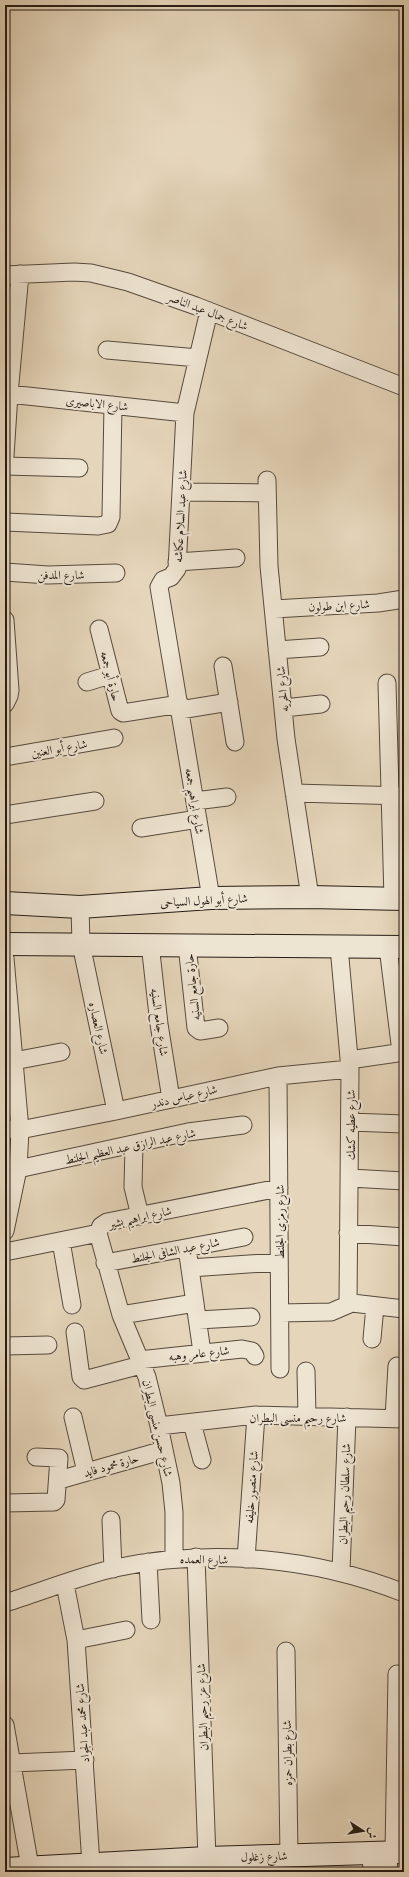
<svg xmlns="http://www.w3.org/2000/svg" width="409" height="1877" viewBox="0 0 409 1877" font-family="'Gentium Book Plus',Amiri,serif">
	<rect width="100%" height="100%" fill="#e5d5ba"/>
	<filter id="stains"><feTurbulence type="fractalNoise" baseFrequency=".005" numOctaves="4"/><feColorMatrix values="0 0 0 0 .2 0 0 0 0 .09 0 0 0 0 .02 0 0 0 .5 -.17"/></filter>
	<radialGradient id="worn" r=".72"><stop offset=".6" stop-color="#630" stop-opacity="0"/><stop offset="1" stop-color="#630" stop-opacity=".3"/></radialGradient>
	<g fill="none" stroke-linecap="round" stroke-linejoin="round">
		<g stroke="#564a3e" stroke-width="19">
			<path id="street" d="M5,275L74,272L91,273L128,282L196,306L404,387
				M209,311L185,413L177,569L171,577L163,580L159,587L211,898
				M107,350L198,358
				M9,394L185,413
				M5,456L9,394L20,274
				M5,466L79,468
				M267,480L269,566L286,739L310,897
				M181,492L267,493
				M5,522L98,526L108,524L111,517L113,405
				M177,562L236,558
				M5,572L48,575L116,573
				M274,609L378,603L404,599
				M5,620L10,690L9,696L5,704
				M99,629L120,711L123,713L180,704
				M277,650L320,647
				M223,666L235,742
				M87,682L110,675
				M387,683L393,898
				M284,708L321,704
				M180,710L229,702
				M5,757L114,738
				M294,793L404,796
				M195,801L227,797
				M5,815L95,801
				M141,828L198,819
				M80,907L81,944L116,1111
				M150,944L159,1024L171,1099
				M187,945L196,1028L200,1031L219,1028
				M339,947L350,1069L348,1304
				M388,947L401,1052
				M5,958L20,1130L18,1169L5,1231
				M349,1060L404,1052
				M14,1061L61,1052
				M278,1076L280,1369
				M350,1122L404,1124
				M5,1129L20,1130L116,1111L278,1076L350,1069
				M134,1145L133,1187L140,1216
				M18,1169L188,1132L243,1125
				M350,1178L404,1181
				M98,1233L121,1315L147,1377L159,1426L171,1483L174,1512V1558
				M348,1233L404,1237
				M61,1241L72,1305
				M187,1248L202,1352
				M5,1252L94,1234L98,1233L101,1226L107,1222L279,1188
				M105,1263L244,1237
				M190,1268L279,1262
				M280,1313L331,1312L352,1303L404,1309
				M121,1315L195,1303
				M198,1320L251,1317
				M75,1332L81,1377L84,1380L141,1365
				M372,1339L375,1306
				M5,1346L48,1345
				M139,1360L242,1349L252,1351L255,1356
				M306,1371L307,1416
				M73,1417L86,1472
				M394,1418L397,1366
				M192,1423L202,1460
				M159,1426L256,1415L404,1419
				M59,1480L164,1450
				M5,1503L54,1502L56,1500L59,1458L36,1457
				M111,1520L113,1569
				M196,1557L207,1858
				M246,1559L256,1415
				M148,1562L151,1620
				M341,1571L347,1417
				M65,1584L76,1640L91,1864
				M5,1603C40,1592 80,1576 115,1568C211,1548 313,1557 404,1593
				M76,1640L126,1630
				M286,1651L289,1855
				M5,1725L30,1867
				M12,1763L85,1760
				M394,1852L397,1674
				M371,1853L372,1872
				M251,1856L253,1872
				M388,1872L389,1852"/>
		</g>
		<g stroke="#271c15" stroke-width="24">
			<path id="secondary" d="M5,903L80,907L211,898L310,897L404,899
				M5,944L404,947
				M5,1869L207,1858L404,1852"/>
		</g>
		<use href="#street" stroke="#eee4d2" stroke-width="17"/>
		<use href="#secondary" stroke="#eee4d2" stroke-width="22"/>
	</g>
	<g text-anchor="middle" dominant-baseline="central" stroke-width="4" stroke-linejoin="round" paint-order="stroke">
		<g font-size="12" fill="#271c15" stroke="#eee4d2">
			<text transform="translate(208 311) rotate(21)">شارع جمال عبد الناصر</text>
			<text transform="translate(97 403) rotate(6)">شارع الاباصيرى</text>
			<text transform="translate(180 516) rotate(-87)">شارع عبد السلام عكاشه</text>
			<text x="61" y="574">شارع المدفن</text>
			<text transform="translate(339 605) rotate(-3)">شارع ابن طولون</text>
			<text transform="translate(111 676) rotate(76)">حارة أبو جمعه</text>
			<text transform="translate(282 689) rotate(-95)">شارع الحريه</text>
			<text transform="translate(59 748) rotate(-10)">شارع أبو العنين</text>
			<text transform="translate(195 801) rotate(81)">شارع ابراهيم جمعه</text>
			<text transform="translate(204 900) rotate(-3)">شارع أبو الهول السياحى</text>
			<text transform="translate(192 987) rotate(-96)">حارة جامع السنيه</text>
			<text transform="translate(160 1022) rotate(82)">شارع جامع السنيه</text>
			<text transform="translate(99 1028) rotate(78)">شارع العصاره</text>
			<text transform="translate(184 1096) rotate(-13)">شارع عباس دندر</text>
			<text transform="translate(350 1125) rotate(-90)">شارع عطيه كشك</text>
			<text transform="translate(130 1146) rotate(-12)">شارع عبد الرازق عبد العظيم الجلنط</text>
			<text transform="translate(140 1217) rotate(-13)">شارع ابراهيم بشير</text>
			<text transform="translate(279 1222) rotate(-90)">شارع رمزى الجلنط</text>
			<text transform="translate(175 1250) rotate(-11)">شارع عبد الشافى الجلنط</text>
			<text transform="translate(199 1353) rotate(-6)">شارع عامر وهبه</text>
			<text x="298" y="1417">شارع رحيم منسى البطران</text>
			<text transform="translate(158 1428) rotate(77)">شارع حسن منسى البطران</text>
			<text transform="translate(111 1465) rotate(-16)">حارة محمود فايد</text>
			<text transform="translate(251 1487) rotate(-86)">شارع منصور خليفه</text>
			<text transform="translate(344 1494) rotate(-88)">شارع سلطان رحيم البطران</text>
			<text transform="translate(204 1559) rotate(1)">شارع العمده</text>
			<text transform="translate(202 1707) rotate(-92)">شارع عز رحيم البطران</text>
			<text transform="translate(82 1723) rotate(-94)">شارع محمد عبد الجواد</text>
			<text transform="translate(287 1753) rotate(-91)">شارع بطران حمزه</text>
			<text transform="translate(264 1856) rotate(-2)">شارع زغلول</text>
		</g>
	</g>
	<rect width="409" height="1877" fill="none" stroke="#e5d5ba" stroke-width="20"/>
	<rect x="6" y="6" width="397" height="1865" fill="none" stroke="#271c15" stroke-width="2"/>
	<rect x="10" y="10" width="389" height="1857" fill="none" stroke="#271c15"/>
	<g transform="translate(363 1831) rotate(102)" stroke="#eee4d2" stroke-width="3" paint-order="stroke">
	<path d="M0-3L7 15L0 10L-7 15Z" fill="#271c15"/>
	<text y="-6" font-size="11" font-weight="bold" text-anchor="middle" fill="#271c15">ش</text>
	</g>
	<rect width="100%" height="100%" filter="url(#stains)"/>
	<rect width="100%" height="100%" fill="url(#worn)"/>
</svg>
